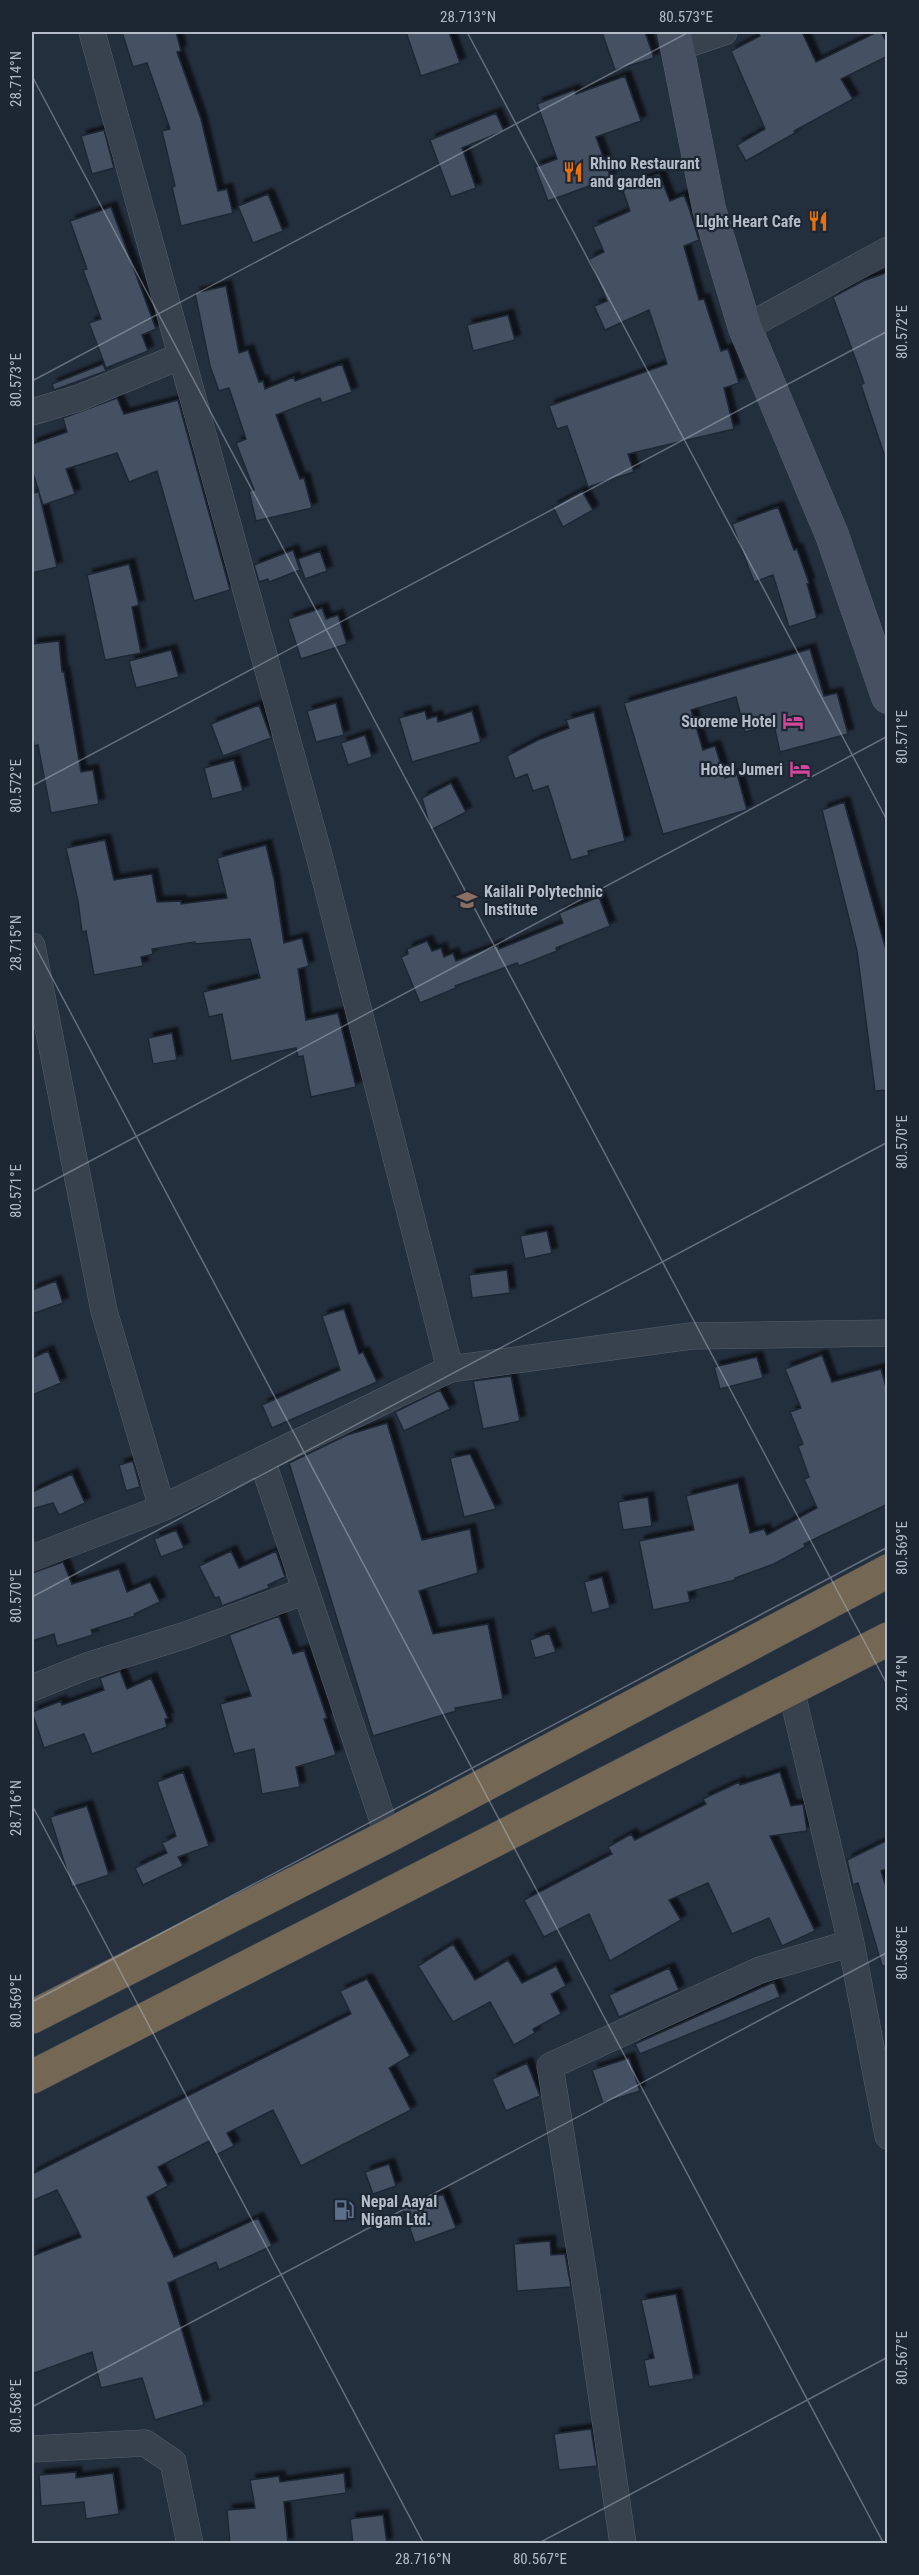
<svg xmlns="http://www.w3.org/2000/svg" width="919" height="2575" viewBox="0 0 919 2575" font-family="'Roboto Condensed',sans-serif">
	<defs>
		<filter id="shadow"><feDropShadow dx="5.5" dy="-5.5" stdDeviation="1.5" flood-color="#0009"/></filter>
	</defs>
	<rect width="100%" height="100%" fill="#242f3e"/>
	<path fill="#455162" stroke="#1f2835" stroke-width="1.5" filter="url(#shadow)" d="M122,32H176L181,51L177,52L201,119L218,191L227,189L233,213L181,226L172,187L175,186L162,131L170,129L147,63L133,67Z
		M406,32H449L460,63L421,76Z
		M602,32H645L654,58L615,70Z
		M758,32H802L816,62L877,32H881L888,44V56L841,79L853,99L794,131L795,133L746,161L737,145L765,129L731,51L760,36Z
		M625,76L641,121L596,137L611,178L548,201L535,167L557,159L537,104L574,90L576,94Z
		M496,113L504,131L462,148L476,188L451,197L430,140Z
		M104,130L114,168L92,174L81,136Z
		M659,174L670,201L684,195L690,211L699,240L684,246L699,300L704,299L721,351L728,349L739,383L724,388L734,429L628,454L634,472L588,487L567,426L557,429L549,406L667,364L649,310L605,330L594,306L607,301L589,259L604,252L593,227L630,211L622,188Z
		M268,194L283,231L253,243L238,206Z
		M111,207L156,329L142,335L148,351L106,368L89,323L101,319L83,270L87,269L70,221Z
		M888,272V454H884L861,385L864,383L833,297L863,281Z
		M226,286L239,353L248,350L259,382L263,381L265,389L294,377L295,381L342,364L352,392L322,403L320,398L276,415L300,479L304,478L312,508L256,521L249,491L254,490L236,443L246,439L229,388L219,391L210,366L195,293Z
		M508,315L515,340L473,351L467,325Z
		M103,364L106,371L54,390L52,384Z
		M117,398L124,414L178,400L230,590L194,601L157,471L129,482L117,453L66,469L75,494L43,505L39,493L57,567L32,573V493L39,492L32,470V444L67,432L63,418Z
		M582,491L593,510L563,527L553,507Z
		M778,507L794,550L797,549L809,583L807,584L817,618L789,627L773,575L754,582L732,524Z
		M293,550L300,570L269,582L268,579L259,582L254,565Z
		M320,551L327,571L305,579L298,559Z
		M129,564L139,605L132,607L141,653L105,660L87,575Z
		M322,608L326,619L338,615L347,644L301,659L288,619Z
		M59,641L62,672H64L81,772L93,770L99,804L51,813L38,745L34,746L32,730V644Z
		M810,649L824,696L837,693L848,734L780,752L774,725L745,732L736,697L691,710L703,750L715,746L725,778L737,774L747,810L663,834L624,703Z
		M171,650L179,677L136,688L129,661Z
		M336,703L344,735L316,742L307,711Z
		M259,705L271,738L223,756L211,724Z
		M425,711L427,719L437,716L438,722L472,711L481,742L412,762L399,718Z
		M594,712L625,841L588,851L589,855L571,860L548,786L533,791L527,774L515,779L507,756L538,740L569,728L566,720Z
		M365,735L372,757L348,765L341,743Z
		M234,760L243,791L212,799L204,768Z
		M451,783L466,812L431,830L422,798Z
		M844,802L888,957V1090L875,1091L857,951L822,810Z
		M105,840L114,880L152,874L157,902L181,901V904L227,898L217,858L266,845L274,879L284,943L302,938L309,966L298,969L306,1020L338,1013L356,1087L311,1097L303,1056L298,1057L296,1048L231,1061L222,1014L209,1017L203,992L260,978L250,939L195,944V942L152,949L153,954L141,957L143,966L94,975L86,931L82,932L78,901L66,848Z
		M599,897L610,926L556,948L557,951L519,966L517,963L455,986L456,988L420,1003L401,957L408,954L407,949L427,941L432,951L441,948L444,957L453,953L456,961L498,945L499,949L563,923L559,913Z
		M172,1033L177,1060L153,1064L148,1038Z
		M547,1231L552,1253L525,1259L520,1236Z
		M507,1270L510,1293L472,1298L469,1275Z
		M56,1281L63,1303L32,1314V1290Z
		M344,1309L359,1354L363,1352L377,1382L272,1428L262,1405L340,1370L322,1316Z
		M48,1351L61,1383L32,1395V1358Z
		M822,1355L832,1382L881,1369L888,1394V1504L804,1544L805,1547L774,1564L735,1578V1580L688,1592L690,1602L653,1610L639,1541L694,1530L686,1496L738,1483L750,1533L764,1529L767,1535L817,1508L804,1479L809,1477L798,1446L803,1444L790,1412L801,1408L785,1369Z
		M757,1357L763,1378L720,1389L714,1367Z
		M511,1376L520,1421L483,1429L473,1381Z
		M440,1390L450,1409L404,1431L395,1412Z
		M387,1423L422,1540L470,1529L478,1573L419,1591L433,1634L488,1624L503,1699L455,1708L456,1711L373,1736L289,1463L347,1435Z
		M470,1454L496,1509L464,1517L450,1458Z
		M133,1461L140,1487L126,1491L119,1465Z
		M72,1474L85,1503L59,1515L53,1503L32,1509V1492Z
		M648,1497L652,1526L623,1530L618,1502Z
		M176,1530L184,1548L161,1557L154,1539Z
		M231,1551L239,1568L276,1551L285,1577L268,1585L269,1588L222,1606L219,1597L215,1598L199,1566Z
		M63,1562L72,1584L119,1569L127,1592L150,1582L160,1602L134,1614L135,1616L91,1630L93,1635L57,1646L54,1634L32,1641V1573Z
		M602,1577L610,1608L592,1613L584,1582Z
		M279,1616L293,1654L304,1650L327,1718L324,1719L336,1755L296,1767L300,1787L262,1794L254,1749L234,1754L220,1704L251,1696L229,1635Z
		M549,1633L556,1652L535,1658L530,1640Z
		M120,1671L127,1689L151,1678L168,1718L165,1719L167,1727L92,1754L84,1734L44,1748L32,1712L61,1701L62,1705L104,1690L100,1678Z
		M183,1772L209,1846L178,1857L183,1866L143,1885L135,1868L167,1853L162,1843L176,1836L157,1782Z
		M780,1772L791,1806L803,1804L807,1831L770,1836L815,1931L782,1946L769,1918L732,1934L708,1883L669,1900L681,1920L610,1961L589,1914L544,1937L524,1900L612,1854L608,1847L631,1834L635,1840L706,1804L703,1799L739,1782L740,1785Z
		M87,1806L109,1875L72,1887L50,1817Z
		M888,1840V1868L881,1871L888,1893V1965L882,1966L858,1883L853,1885L847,1860Z
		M453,1944L475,1980L508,1960L522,1983L556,1966L566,1986L551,1994L561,2014L533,2029L535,2033L514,2045L490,2002L453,2022L418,1966Z
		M669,1968L679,1990L619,2017L609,1995Z
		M367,1979L410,2056L389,2068L411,2110L301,2166L273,2110L227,2133L234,2146L216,2155L209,2141L158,2167L168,2186L147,2197L174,2257L258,2218L272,2246L219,2270L216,2262L168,2283L204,2405L155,2420L142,2378L101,2388L92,2352L32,2374V2256L81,2237L57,2190L32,2201V2174L351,2014L340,1991Z
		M774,1982L780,1997L640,2054L635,2044Z
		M629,2058L640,2091L603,2103L592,2070Z
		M527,2063L540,2096L506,2111L492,2079Z
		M389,2164L396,2186L373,2194L365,2172Z
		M443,2194L456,2228L415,2243L403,2209Z
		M550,2241L551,2255L565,2254L571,2287L517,2291L514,2244Z
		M676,2294L694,2379L649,2387L644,2360L654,2358L641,2300Z
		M591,2429L597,2466L559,2470L554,2434Z
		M76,2472V2478L113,2473L119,2514L86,2519L84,2502L41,2506L39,2475Z
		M344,2473L346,2493L284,2502L288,2544H230L227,2510L255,2508L250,2480L279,2476L280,2482Z
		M383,2515L387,2544H353L350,2519Z"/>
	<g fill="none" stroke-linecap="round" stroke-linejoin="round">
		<g stroke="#565f6c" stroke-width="27">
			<path id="street" d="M92,32L319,855L450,1369
				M677,48L724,32
				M745,328L888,250
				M32,412L79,398L181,356
				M32,946L104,1311L162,1508
				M262,1460L388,1836
				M32,1558L162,1508L450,1369L691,1336L888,1333
				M32,1688L87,1666L186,1635L305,1591
				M791,1689L851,1943L888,2136
				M32,2449L145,2443L173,2462L190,2544
				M623,2544L587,2295L550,2066L760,1970L851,1943"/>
		</g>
		<g stroke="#565f6c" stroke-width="34">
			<path id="secondary" d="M674,32L709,209L745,328L832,535L888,697"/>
		</g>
		<g stroke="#434c59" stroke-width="34">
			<path id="highway" d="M32,2017L388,1836L888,1571
				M32,2077L888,1639"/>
		</g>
		<use href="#street" stroke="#38414e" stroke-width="26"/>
		<use href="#secondary" stroke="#465061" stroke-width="33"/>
		<use href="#highway" stroke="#746855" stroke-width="33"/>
	</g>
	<path fill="none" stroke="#b4bcc9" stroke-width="1.5" stroke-opacity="0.45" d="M467,32L888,822M32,76L888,1686M32,381L689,32M32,786L888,331M32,940L884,2544M32,1192L888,736M32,1597L888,1142M32,1805L424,2544M32,2002L888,1547M32,2407L888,1952M537,2544L888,2357"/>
	<defs>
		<g id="restaurant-bare" transform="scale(1.62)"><path d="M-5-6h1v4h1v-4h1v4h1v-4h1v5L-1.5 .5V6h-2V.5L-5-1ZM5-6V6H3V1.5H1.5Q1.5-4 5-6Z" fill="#e8710a" stroke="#1d2633" stroke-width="2.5" paint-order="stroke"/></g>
		<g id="hotel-bare" transform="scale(1.62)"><path d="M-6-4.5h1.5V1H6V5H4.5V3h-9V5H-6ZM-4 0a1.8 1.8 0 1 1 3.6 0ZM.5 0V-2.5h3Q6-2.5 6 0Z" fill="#d1479c" stroke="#1d2633" stroke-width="2.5" paint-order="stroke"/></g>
		<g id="school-bare" transform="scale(1.62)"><path d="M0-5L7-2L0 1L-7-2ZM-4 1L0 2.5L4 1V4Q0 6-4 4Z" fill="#8d6e63" stroke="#1d2633" stroke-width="2.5" paint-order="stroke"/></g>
		<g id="fuel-bare" transform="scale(1.62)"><path d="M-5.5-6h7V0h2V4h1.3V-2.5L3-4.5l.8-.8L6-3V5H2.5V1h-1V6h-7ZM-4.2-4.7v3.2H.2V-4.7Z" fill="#5c6f8a" stroke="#1d2633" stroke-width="2.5" paint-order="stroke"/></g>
	</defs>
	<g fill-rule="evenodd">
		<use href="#restaurant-bare" x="573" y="172"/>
		<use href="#restaurant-bare" x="818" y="221"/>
		<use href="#hotel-bare" x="793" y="721"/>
		<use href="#hotel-bare" x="800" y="769"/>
		<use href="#school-bare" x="467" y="900"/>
		<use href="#fuel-bare" x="344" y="2210"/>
	</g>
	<g text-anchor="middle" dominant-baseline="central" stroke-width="4.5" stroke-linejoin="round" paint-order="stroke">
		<g font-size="16" font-weight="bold" fill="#b4bcc9" stroke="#1d2633" text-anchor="start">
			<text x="590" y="163">Rhino Restaurant<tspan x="590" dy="18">and garden</tspan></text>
			<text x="801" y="221" text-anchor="end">LIght Heart Cafe</text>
			<text x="776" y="721" text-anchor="end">Suoreme Hotel</text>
			<text x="783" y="769" text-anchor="end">Hotel Jumeri</text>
			<text x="484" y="891">Kailali Polytechnic<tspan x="484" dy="18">Institute</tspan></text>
			<text x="361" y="2201">Nepal Aayal<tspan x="361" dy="18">Nigam Ltd.</tspan></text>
		</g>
	</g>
	<rect width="919" height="2575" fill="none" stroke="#1d2633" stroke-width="66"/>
	<rect x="33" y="33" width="853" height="2509" fill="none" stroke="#b4bcc9" stroke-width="2"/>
	<g font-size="15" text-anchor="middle" fill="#b4bcc9">
		<text x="468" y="22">28.713°N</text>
		<text x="686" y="22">80.573°E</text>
		<text transform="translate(16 79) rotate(-90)" y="5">28.714°N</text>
		<text transform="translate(902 332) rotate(-90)" y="5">80.572°E</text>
		<text transform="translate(16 380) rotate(-90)" y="5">80.573°E</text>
		<text transform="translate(902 737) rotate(-90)" y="5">80.571°E</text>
		<text transform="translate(16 786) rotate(-90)" y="5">80.572°E</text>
		<text transform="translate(16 943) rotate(-90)" y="5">28.715°N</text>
		<text transform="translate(902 1142) rotate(-90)" y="5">80.570°E</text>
		<text transform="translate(16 1191) rotate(-90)" y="5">80.571°E</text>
		<text transform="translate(902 1548) rotate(-90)" y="5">80.569°E</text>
		<text transform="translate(16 1596) rotate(-90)" y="5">80.570°E</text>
		<text transform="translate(902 1683) rotate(-90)" y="5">28.714°N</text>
		<text transform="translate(16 1808) rotate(-90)" y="5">28.716°N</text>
		<text transform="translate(902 1953) rotate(-90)" y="5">80.568°E</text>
		<text transform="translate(16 2001) rotate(-90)" y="5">80.569°E</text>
		<text transform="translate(902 2358) rotate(-90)" y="5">80.567°E</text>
		<text transform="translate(16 2406) rotate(-90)" y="5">80.568°E</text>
		<text x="423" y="2564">28.716°N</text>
		<text x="540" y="2564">80.567°E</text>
	</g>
</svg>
